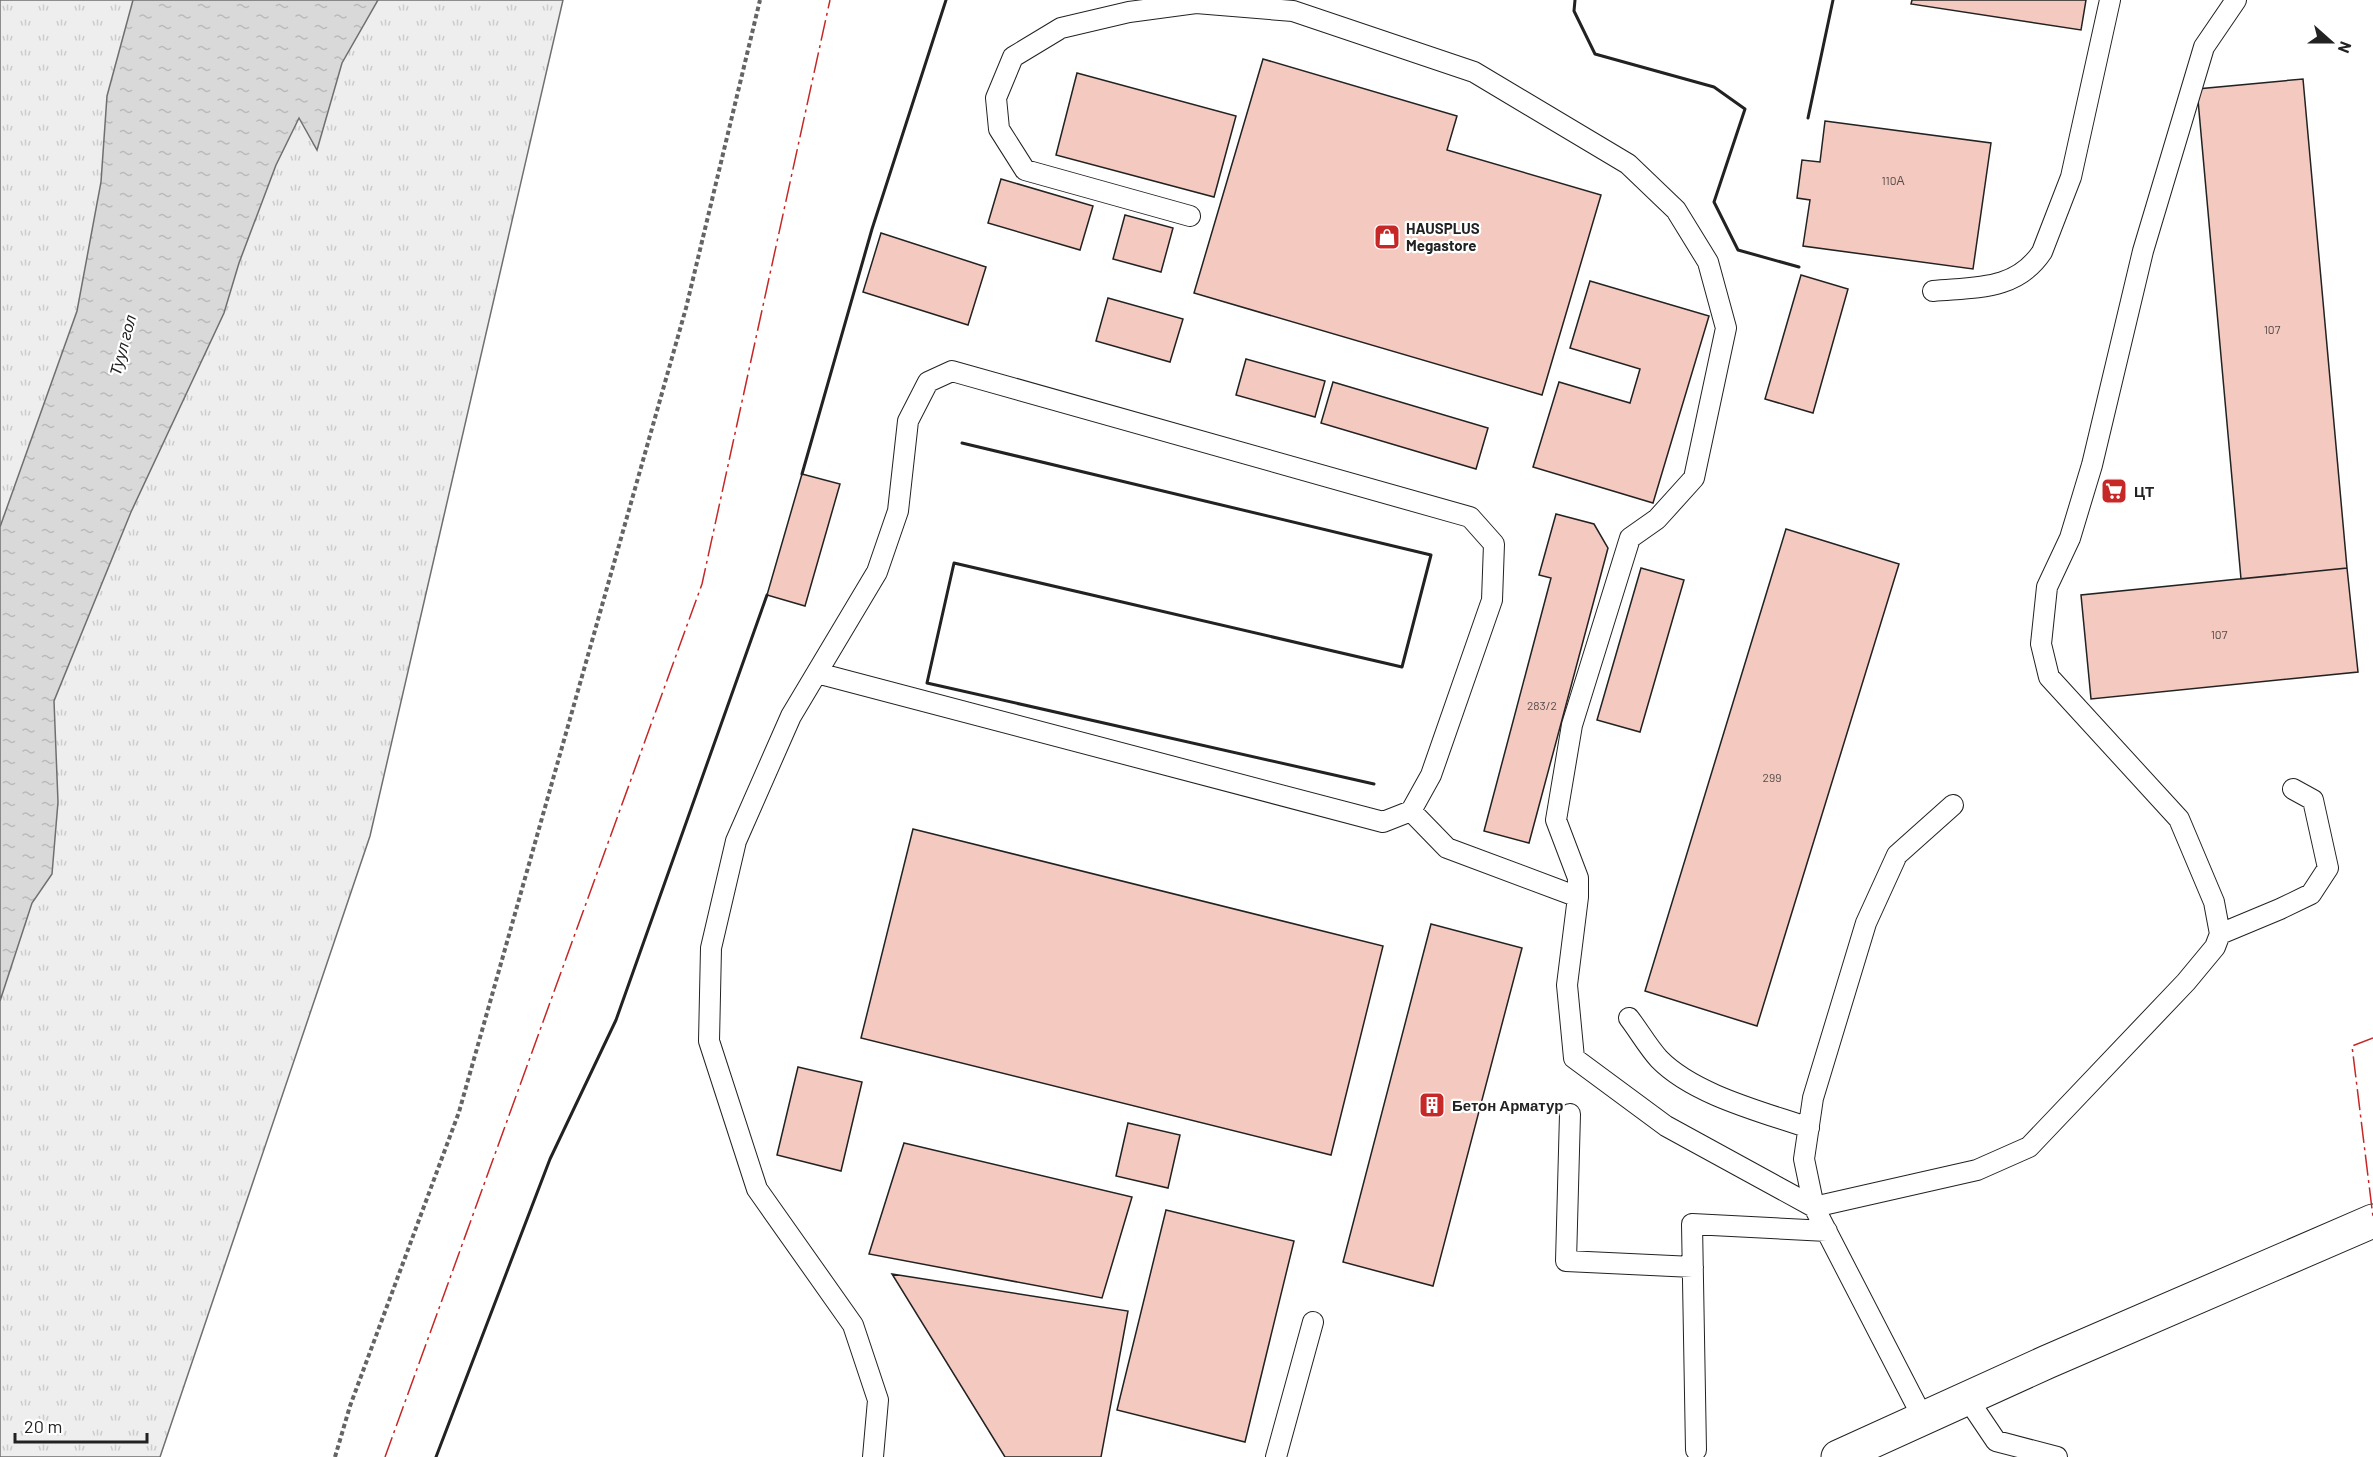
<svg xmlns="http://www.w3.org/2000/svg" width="2373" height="1457" viewBox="0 0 2373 1457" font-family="Barlow,sans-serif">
	<defs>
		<pattern id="grass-tufts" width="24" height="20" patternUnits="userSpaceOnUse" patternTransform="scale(1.5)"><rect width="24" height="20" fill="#eee"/><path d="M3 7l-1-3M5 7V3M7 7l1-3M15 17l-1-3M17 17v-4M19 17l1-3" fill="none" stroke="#ccc"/></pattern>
		<pattern id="water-ripples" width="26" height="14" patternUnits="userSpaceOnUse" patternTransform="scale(1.5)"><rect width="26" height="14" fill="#d9d9d9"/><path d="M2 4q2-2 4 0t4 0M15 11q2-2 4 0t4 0" fill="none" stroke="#bababa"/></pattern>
	</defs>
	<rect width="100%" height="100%" fill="#fff"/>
	<path fill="url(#grass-tufts)" stroke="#6f6f6f" stroke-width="1.5" d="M0,0H563L370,836L160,1457H0Z"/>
	<path fill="url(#water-ripples)" stroke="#6f6f6f" stroke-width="1.5" d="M133,0H378L342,63L317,150L299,118L276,165L239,263L224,313L131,512L54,701L58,802L52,874L32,903L0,1001V527L77,311L101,182L107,96Z"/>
	<path fill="#f3c9c0" stroke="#222" stroke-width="1.5" d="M1912,0H2086L2081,30L1911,4Z
		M1263,59L1457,116L1447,150L1601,195L1542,395L1194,293Z
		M1077,73L1236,116L1214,197L1056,155Z
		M2303,79L2347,568L2241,579L2197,89Z
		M1825,121L1991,143L1973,269L1803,246L1810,200L1797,198L1802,160L1820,162Z
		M1001,179L1093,206L1080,250L988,223Z
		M1125,215L1173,228L1161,272L1113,259Z
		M881,233L986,267L968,325L863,292Z
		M1801,275L1848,289L1813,413L1765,399Z
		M1590,281L1709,316L1653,503L1533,467L1559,382L1630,403L1640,369L1570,348Z
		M1108,298L1183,319L1170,362L1096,341Z
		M1246,359L1325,381L1315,417L1236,395Z
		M1333,382L1488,428L1476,469L1321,423Z
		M802,474L840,484L805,606L767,595Z
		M1556,514L1594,524L1608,548L1529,843L1484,831L1551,578L1539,575Z
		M1786,529L1899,564L1757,1026L1645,991Z
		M1641,568L1684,580L1640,732L1597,720Z
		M2347,568L2358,672L2091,699L2081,595Z
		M913,829L1383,946L1331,1155L861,1038Z
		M1431,924L1522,948L1433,1286L1343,1262Z
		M798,1067L862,1082L841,1171L777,1155Z
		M1128,1123L1180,1135L1168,1188L1116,1176Z
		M904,1143L1132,1197L1102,1298L869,1254Z
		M1166,1210L1294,1241L1245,1442L1117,1410Z
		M892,1274L1128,1311L1101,1457H1005Z"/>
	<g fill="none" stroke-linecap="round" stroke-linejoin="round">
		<g stroke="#222" stroke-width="22">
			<path id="service" d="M1190,216L1025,170L999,129L996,98L1013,57L1061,28L1129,12L1196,3L1293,11L1474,72L1628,164L1676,210L1708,262L1726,328L1694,478L1657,519L1630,538L1572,725L1556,820L1578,878V897
				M1933,291C1975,287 2016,291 2042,252L2071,177L2110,0
				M817,673L1383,822L1411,811L1431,775L1492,600L1494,544L1470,517L952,371L928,382L908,421L898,511L877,572L791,716L736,841L711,948L709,1041L757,1189L853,1325L878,1400L873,1457
				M1953,805L1897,855L1866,923L1813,1098L1804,1159L1814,1207L1977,1170L2029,1147L2186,982L2215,947L2220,934L2214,902L2179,819L2049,677L2041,644L2047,587L2070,538L2092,465L2143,251L2204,47L2236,0
				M1411,811L1447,848L1578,897L1567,985L1574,1058L1666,1126L1814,1207L1923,1418
				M2220,934L2280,909L2311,894L2328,868L2313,800L2293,789
				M1629,1018C1639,1031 1648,1047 1659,1059C1694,1095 1763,1112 1809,1128
				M1570,1114L1566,1261L1693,1267
				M1967,1398L1996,1441L2057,1457
				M1696,1450L1692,1224L1827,1231
				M1276,1457L1313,1322"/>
		</g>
		<g stroke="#222" stroke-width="35">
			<path id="minor" d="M1838,1457L2047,1362L2373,1221"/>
		</g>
		<path stroke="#646464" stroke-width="4" stroke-dasharray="4.5 3" stroke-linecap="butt" d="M335,1457L350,1406L459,1112L686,308L760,0"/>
		<use href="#service" stroke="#fff" stroke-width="20"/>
		<use href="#minor" stroke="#fff" stroke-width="33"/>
		<path stroke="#222" stroke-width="3" d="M1575,0L1574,11L1595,54L1714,87L1745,109L1714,202L1738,250L1799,267
			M1808,118L1833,0
			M962,443L1431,555L1402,667L954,563L927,683L1374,784
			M802,474L872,229L946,0
			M436,1457L550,1159L616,1020L767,595"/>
		<path stroke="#c62828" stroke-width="1.5" stroke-dasharray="21 4.5 3 4.5" stroke-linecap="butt" d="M2373,1038L2352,1046L2373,1217
			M385,1457L702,584L830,0"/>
	</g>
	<defs>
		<g id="shop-square" transform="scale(1.35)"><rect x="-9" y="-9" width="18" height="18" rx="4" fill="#c62828" stroke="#fff"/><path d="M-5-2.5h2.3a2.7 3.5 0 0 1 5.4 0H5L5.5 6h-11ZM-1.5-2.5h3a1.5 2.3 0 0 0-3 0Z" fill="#fff"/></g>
		<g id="supermarket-square" transform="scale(1.35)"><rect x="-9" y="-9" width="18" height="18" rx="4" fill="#c62828" stroke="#fff"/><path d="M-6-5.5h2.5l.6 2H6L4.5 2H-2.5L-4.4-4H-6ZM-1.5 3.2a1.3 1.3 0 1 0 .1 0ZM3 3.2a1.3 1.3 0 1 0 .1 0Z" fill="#fff"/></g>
		<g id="building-square" transform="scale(1.35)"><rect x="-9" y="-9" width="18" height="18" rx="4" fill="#c62828" stroke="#fff"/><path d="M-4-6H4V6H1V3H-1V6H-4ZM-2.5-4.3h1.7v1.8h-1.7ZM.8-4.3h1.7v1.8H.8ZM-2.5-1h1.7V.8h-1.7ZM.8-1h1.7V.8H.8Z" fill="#fff"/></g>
	</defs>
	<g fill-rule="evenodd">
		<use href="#shop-square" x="1387" y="237"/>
		<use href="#supermarket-square" x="2114" y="491"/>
		<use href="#building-square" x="1432" y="1105"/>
	</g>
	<g text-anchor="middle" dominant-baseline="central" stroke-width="4.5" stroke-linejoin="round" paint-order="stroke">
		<g font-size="12" fill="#564c4a">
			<text x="1893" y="180">110А</text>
			<text x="2272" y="329">107</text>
			<text x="2219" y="634">107</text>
			<text x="1542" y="705">283/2</text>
			<text x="1772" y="777">299</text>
		</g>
		<g font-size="15" font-weight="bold" fill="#222" stroke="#fff" text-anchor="start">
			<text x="1406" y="228">HAUSPLUS<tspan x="1406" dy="17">Megastore</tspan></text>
			<text x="2134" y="491">ЦТ</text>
			<text x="1452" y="1105">Бетон Арматур</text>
		</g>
		<g font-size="16" font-style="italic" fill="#222" stroke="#fff">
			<text transform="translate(122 345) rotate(-75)">Туул гол</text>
		</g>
	</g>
	<g transform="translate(2331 42) rotate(111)" stroke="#ffffff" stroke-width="4.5" paint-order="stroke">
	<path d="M0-4.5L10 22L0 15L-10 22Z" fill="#222222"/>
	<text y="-9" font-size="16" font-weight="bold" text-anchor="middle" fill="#222222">N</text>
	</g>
	<path d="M15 1433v9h132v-9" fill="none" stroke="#222222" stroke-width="3"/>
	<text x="24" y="1433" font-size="18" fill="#222222" stroke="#ffffff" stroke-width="4.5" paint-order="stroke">20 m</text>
</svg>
